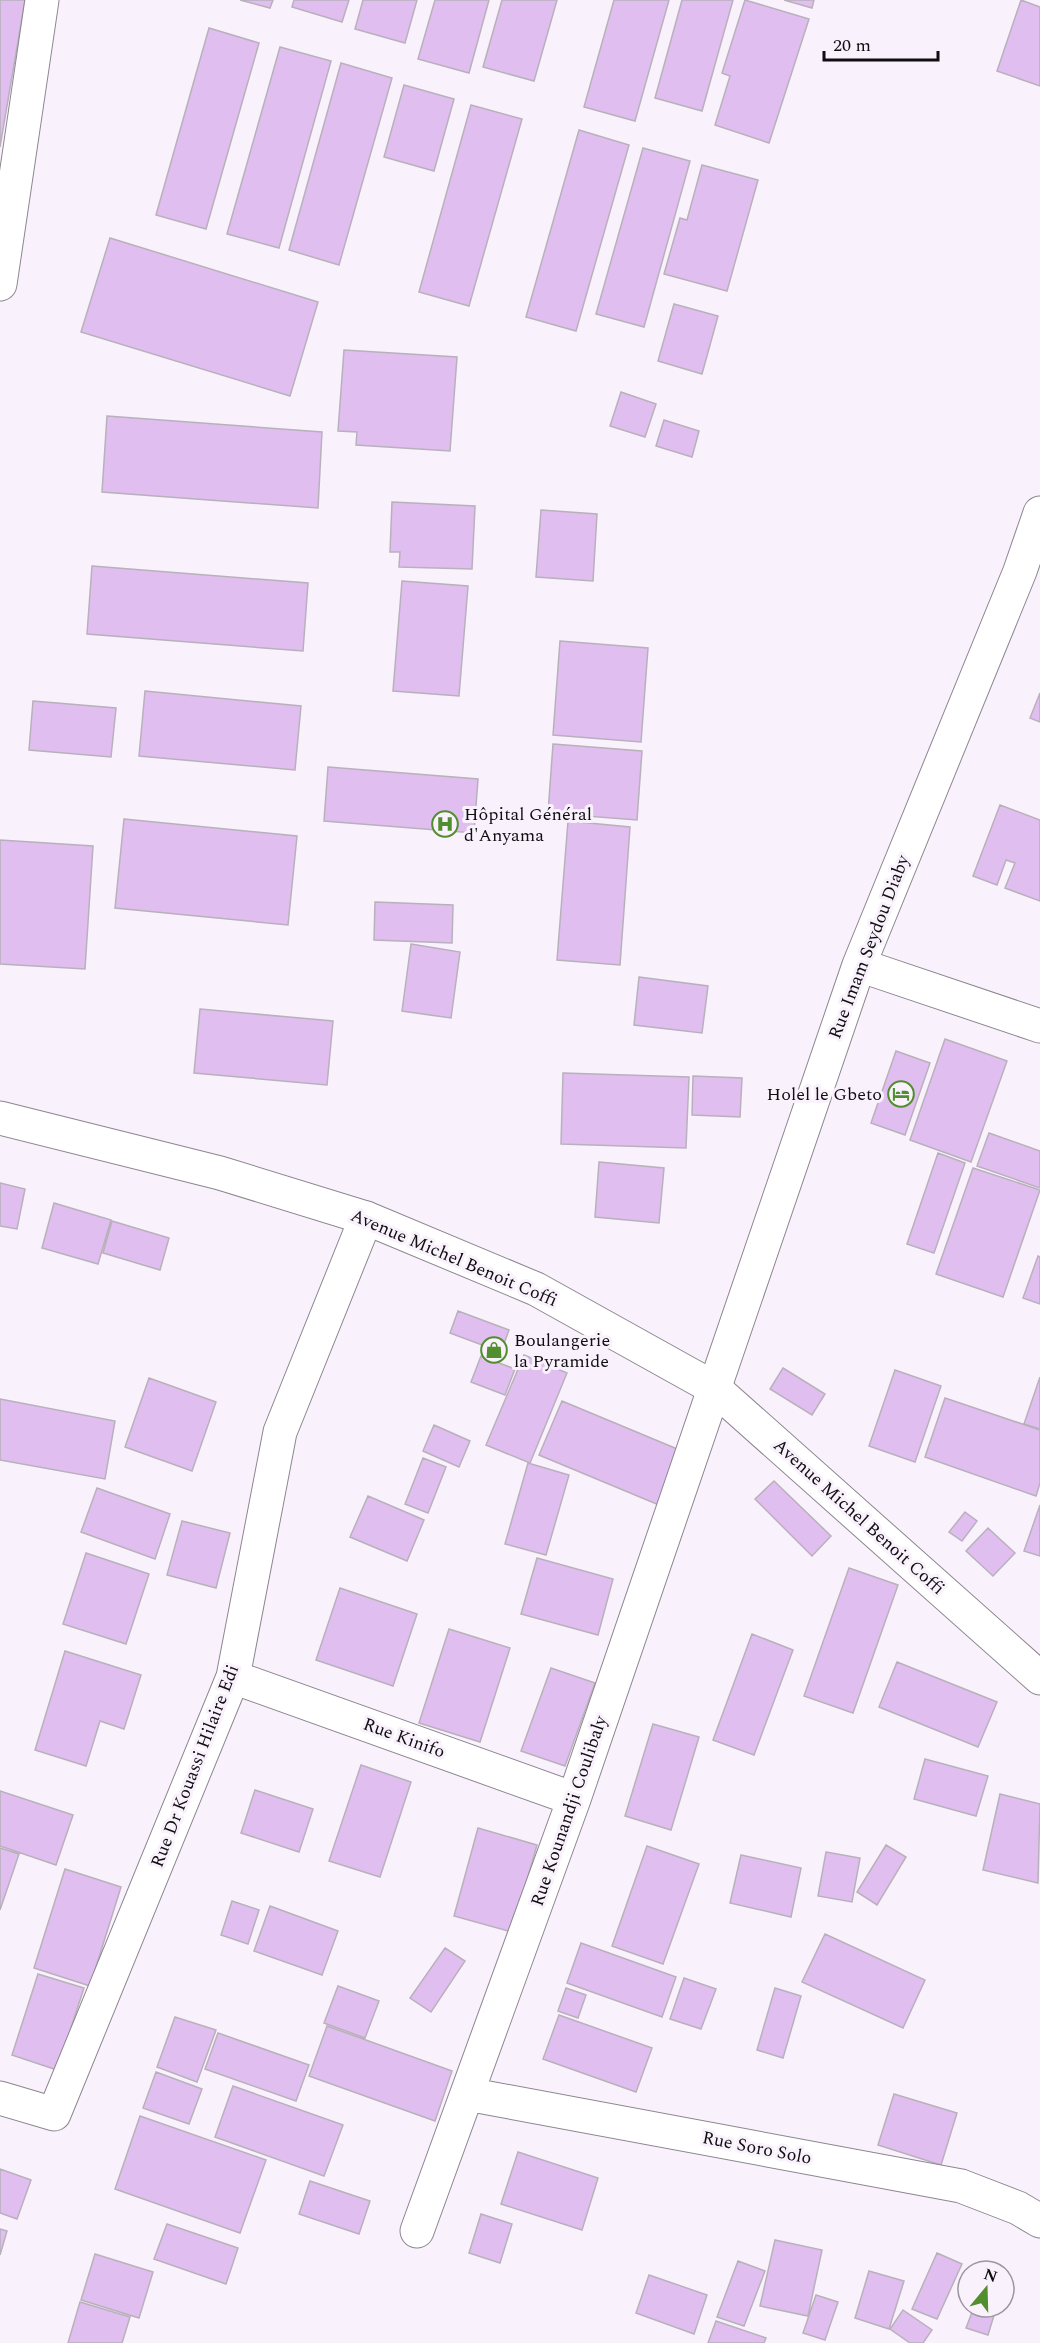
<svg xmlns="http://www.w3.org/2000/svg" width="1040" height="2343" viewBox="0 0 1040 2343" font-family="Spectral,serif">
	<rect width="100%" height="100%" fill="#f9f1fc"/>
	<path fill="#e1bef0" stroke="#b8b1bb" stroke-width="1.5" d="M0,0H25L0,147Z
		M240,0H273L270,8Z
		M294,0H349L342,22L292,7Z
		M363,0H417L405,43L355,29Z
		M435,0H489L469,73L418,59Z
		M502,0H557L534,81L483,67Z
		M614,0H669L635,121L584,107Z
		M682,0H733L702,111L655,98Z
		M745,0L809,19L769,143L715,125L730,76L722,73Z
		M784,0H814L812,8Z
		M1021,0L1040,7V86L997,71Z
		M209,28L259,43L206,229L156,215Z
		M280,47L331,61L279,248L227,234Z
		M341,63L392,78L339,265L289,250Z
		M404,85L454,99L434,171L384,157Z
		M471,105L522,119L469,306L419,292Z
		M579,130L629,145L576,331L526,317Z
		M643,148L690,161L644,327L596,314Z
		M702,165L758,180L727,291L664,274L680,218L687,220Z
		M110,238L318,302L290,396L81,332Z
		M674,304L718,316L702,374L658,361Z
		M344,350L457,357L450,451L356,445L357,432L338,431Z
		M621,392L656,404L645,437L610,426Z
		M107,416L322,432L318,508L102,492Z
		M664,420L699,431L692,457L656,446Z
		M392,502L475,506L472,569L399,567L400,552H390Z
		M541,510L597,514L593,581L536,577Z
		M92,566L308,583L303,651L87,634Z
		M402,581L468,586L459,696L393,691Z
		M560,641L648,648L641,742L553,735Z
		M145,691L301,706L295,770L139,756Z
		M1040,693V722L1030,718Z
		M33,701L116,708L111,757L29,750Z
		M553,744L642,751L637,820L548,813Z
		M328,767L478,779L474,833L324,821Z
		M1000,805L1040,820V901L1005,888L1015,863L1006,860L997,885L973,876Z
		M124,819L297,836L288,925L115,908Z
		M568,821L630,827L620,965L557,960Z
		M0,840L93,846L85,969L0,964Z
		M375,902L453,905L452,943L374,940Z
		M411,944L460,952L451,1018L402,1011Z
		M639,977L708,986L702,1033L634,1025Z
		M200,1009L333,1021L327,1085L194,1073Z
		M945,1039L1007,1061L971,1162L910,1140Z
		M896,1051L930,1063L905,1135L871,1123Z
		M563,1073L689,1077L686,1148L561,1144Z
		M693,1076L742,1078L740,1117L692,1115Z
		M989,1133L1040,1151V1188L977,1166Z
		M938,1153L965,1163L934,1253L907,1244Z
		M599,1162L664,1168L659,1223L595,1217Z
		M973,1168L1040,1190L1003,1297L936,1274Z
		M0,1183L25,1189L17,1229L0,1226Z
		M54,1203L111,1220L98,1264L42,1248Z
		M112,1221L169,1238L160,1270L103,1253Z
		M1038,1256L1040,1257V1304L1023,1298Z
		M458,1311L509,1330L501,1352L450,1333Z
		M524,1355L567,1373L530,1463L486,1445Z
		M481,1356L515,1369L505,1395L471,1382Z
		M783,1368L825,1394L812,1415L770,1389Z
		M895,1370L941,1386L915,1462L869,1446Z
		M1040,1377V1429L1024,1424Z
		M149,1378L216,1402L192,1471L125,1447Z
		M945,1398L1040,1430V1483L1036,1496L925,1457Z
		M0,1399L115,1421L105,1479L0,1460Z
		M562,1401L682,1451L659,1505L539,1455Z
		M434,1425L470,1441L459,1467L423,1451Z
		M423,1458L446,1467L428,1513L405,1504Z
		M528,1463L569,1475L546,1555L505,1544Z
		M774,1481L831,1536L812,1556L755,1499Z
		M97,1488L170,1514L155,1559L81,1532Z
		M368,1496L424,1520L407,1561L350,1537Z
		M1040,1505V1556L1024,1551Z
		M965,1512L977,1521L962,1541L949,1532Z
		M182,1521L230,1533L216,1588L167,1575Z
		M988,1528L1015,1553L993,1576L966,1551Z
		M86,1553L149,1574L126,1644L63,1624Z
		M537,1558L613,1579L598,1635L521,1614Z
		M849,1568L898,1585L853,1713L804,1696Z
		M340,1588L417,1614L393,1686L316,1660Z
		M449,1629L510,1648L480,1742L419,1723Z
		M752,1634L793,1650L754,1755L713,1740Z
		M65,1651L141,1675L124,1729L100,1721L86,1766L35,1750Z
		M897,1662L997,1702L978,1747L879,1707Z
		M551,1668L595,1683L565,1766L521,1751Z
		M653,1724L699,1737L671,1830L625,1816Z
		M925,1759L988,1776L976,1816L914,1799Z
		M361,1765L411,1782L380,1877L329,1861Z
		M255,1790L313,1809L299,1852L241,1833Z
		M0,1791L73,1815L56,1865L0,1846Z
		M1000,1794L1040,1804L1038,1883L983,1870Z
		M478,1828L537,1845L512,1932L454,1916Z
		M886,1845L906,1857L877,1905L857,1892Z
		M647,1846L699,1864L663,1964L612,1946Z
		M0,1848L19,1854L0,1910Z
		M826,1852L860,1858L852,1902L818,1896Z
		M741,1855L801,1868L791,1917L730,1903Z
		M65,1869L121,1887L90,1986L34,1968Z
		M232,1901L259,1910L248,1944L221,1935Z
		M270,1906L338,1931L322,1975L254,1951Z
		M825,1934L925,1980L903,2028L802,1982Z
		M581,1943L676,1977L662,2017L567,1983Z
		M445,1948L465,1961L431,2012L410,1998Z
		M38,1974L84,1988L57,2070L12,2055Z
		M684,1978L716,1989L701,2029L670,2019Z
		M338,1986L379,2001L365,2038L324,2023Z
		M566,1988L586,1995L578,2018L558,2011Z
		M775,1988L801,1996L783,2058L757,2050Z
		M559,2015L652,2048L636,2092L543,2059Z
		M175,2017L216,2030L197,2082L157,2067Z
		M327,2026L452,2071L435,2121L309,2076Z
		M218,2033L309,2065L296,2101L205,2069Z
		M156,2072L202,2089L189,2124L143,2108Z
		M233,2086L343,2125L324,2176L215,2137Z
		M894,2094L957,2113L941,2165L878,2145Z
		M140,2116L266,2160L240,2233L115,2189Z
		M518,2152L598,2178L582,2230L501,2204Z
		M0,2169L31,2180L17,2219L0,2213Z
		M310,2181L370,2201L359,2234L299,2214Z
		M481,2214L512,2224L500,2263L469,2253Z
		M167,2224L238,2248L226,2284L154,2259Z
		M0,2229L7,2231L0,2255Z
		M775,2240L822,2250L808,2316L760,2306Z
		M937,2253L962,2264L937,2319L912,2309Z
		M95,2254L153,2272L139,2318L81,2300Z
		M738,2261L765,2271L744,2326L717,2317Z
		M869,2271L904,2281L889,2329L855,2318Z
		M649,2275L707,2295L694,2334L636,2313Z
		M1004,2277L1011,2278L1004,2309L997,2307H1004Z
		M816,2295L838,2302L825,2340L803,2333Z
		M80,2302L130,2317L122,2343H68Z
		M974,2307L995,2312L988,2335L966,2328Z
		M903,2310L932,2330L923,2343H910L890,2329Z
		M716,2321L766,2338L764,2343H708Z"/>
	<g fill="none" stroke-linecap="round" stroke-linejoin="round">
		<g stroke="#8d8690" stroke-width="35">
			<path id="minor" d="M0,284L42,0
				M859,965L1040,1026
				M233,1677L574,1799
				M467,2094L961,2186L1018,2208L1040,2221
				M0,2098L54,2114L233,1677L280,1432L366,1218
				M417,2231L574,1799L859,965L1020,571L1040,513"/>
		</g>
		<g stroke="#8d8690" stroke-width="35">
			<path id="tertiary" d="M0,1118L220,1173L366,1218L536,1289L714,1388L1040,1678"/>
		</g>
		<use href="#minor" stroke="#fff" stroke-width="33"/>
		<use href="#tertiary" stroke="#fff" stroke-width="33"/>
	</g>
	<defs>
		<g id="hospital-ring" transform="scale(1.35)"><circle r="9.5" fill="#f9f1fc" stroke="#518e2e" stroke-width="1.5"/><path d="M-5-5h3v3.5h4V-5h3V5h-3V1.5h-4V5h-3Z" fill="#518e2e"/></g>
		<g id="hotel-ring" transform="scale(1.35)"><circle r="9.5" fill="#f9f1fc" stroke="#518e2e" stroke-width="1.5"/><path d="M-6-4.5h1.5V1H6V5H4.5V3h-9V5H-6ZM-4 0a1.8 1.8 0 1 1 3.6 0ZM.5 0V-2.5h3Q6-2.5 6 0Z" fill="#518e2e"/></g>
		<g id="shop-ring" transform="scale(1.35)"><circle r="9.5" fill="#f9f1fc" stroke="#518e2e" stroke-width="1.5"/><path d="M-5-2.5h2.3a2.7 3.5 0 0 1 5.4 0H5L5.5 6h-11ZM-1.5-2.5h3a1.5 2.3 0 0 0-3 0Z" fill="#518e2e"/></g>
	</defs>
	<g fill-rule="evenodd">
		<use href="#hospital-ring" x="445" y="824"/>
		<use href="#hotel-ring" x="901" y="1094"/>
		<use href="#shop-ring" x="494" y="1350"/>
	</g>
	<g text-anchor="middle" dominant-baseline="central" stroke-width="6" stroke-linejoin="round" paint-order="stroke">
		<g font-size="18" fill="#100e11" stroke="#f9f1fc" text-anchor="start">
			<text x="464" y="814">Hôpital Général<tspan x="464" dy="21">d'Anyama</tspan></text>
			<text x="882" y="1094" text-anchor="end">Holel le Gbeto</text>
			<text x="514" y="1340">Boulangerie<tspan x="514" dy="21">la Pyramide</tspan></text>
		</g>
		<g font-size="18" fill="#100e11" stroke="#f9f1fc">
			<text transform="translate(869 947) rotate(-69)">Rue Imam Seydou Diaby</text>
			<text transform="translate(454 1258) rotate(23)">Avenue Michel Benoit Coffi</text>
			<text transform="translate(859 1517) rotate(42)">Avenue Michel Benoit Coffi</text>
			<text transform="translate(404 1738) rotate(20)">Rue Kinifo</text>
			<text transform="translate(195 1766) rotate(-69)">Rue Dr Kouassi Hilaire Edi</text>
			<text transform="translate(569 1811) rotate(-71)">Rue Kounandji Coulibaly</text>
			<text transform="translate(757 2148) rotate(11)">Rue Soro Solo</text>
		</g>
	</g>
	<g transform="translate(986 2289) rotate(19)"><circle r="28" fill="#f9f1fc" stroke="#9c969e" stroke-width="1.5"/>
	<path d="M0-4.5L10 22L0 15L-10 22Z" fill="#518e2e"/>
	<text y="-9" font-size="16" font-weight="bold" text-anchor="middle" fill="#100e11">N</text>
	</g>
	<path d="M824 51v9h114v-9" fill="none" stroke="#100e11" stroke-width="3"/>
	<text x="833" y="51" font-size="18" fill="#100e11" stroke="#f9f1fc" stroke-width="4.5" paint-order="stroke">20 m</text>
</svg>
